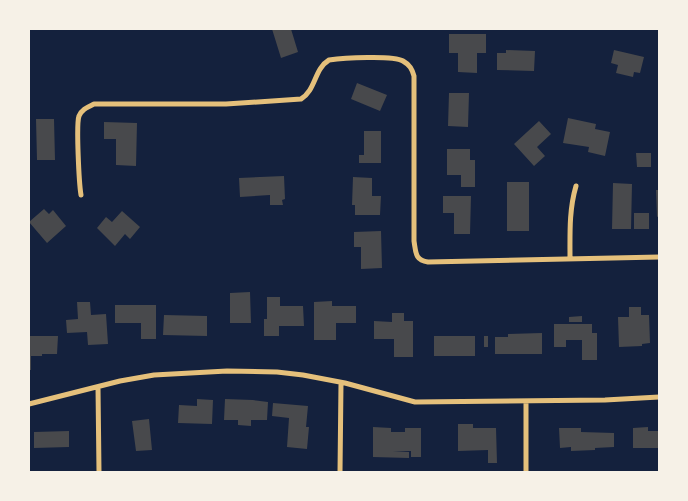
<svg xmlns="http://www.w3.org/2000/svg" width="688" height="501" viewBox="0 0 688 501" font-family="'Fira Sans Condensed',sans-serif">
	<rect width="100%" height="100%" fill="#14213d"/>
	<path fill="#48494c" d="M272,29H291L298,52L281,58Z
		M449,34H486V53H477V73L458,72V53H449Z
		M506,50L535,51L534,71L497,70V53H506Z
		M614,50L644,57L640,73L634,72L633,77L616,73L618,65L611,63Z
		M357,83L387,95L380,111L351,99Z
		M449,93H469L468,127L448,126Z
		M568,118L596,124L595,129L610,132L605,156L588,152L589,147L563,143Z
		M36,119H54L55,160H37Z
		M539,121L551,134L537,147L545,156L534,166L514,144Z
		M104,122L137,123L136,166L116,165V139H104Z
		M364,131H381V163H359V155H364Z
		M447,149H470V160H475V187H461V175H447Z
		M636,153H651V167H637Z
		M284,176L285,199L282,200L283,205H270V195L240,197L239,178Z
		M353,177L372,178V196H381L380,215H355V205H352Z
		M507,182H529V231H507Z
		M613,183L632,184L631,229H612Z
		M656,190H659V216L657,217Z
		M443,196H471L470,234H454V213H443Z
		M44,209L49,214L53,210L66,226L47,243L29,222Z
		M122,211L140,227L130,239L125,234L115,246L97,228L106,217L112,222Z
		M634,213H649V229H634Z
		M381,231L382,268L361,269V247H354V232Z
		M250,292L251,323H230V293Z
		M267,297H280V306H303L304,326H279V336H264V319H267Z
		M332,301V306H356V323H336V340H314V302Z
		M77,302H90L91,315L106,314L108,344L88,345L87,332L67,333L66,320L78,319Z
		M115,305H156V339H141V323H115Z
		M629,307H641V315H649L650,343L642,344V346L619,347L618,317H629Z
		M392,313H404V321H413V357H394V339H374V321L392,322Z
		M164,315L207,316V336L163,335Z
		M582,316V322H569V317Z
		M554,324H592V333H597V360H582V340H566V347H554Z
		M542,333V354H495V337H508V334Z
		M29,336H58L57,354H42V356H31V370H29Z
		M434,336H475V356H434Z
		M484,336H488V347H484Z
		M197,399L213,400L212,424L178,423L179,405L197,406Z
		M225,399L253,400L268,402L267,420H251V426L238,425V420H224Z
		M273,403L308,406L306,427H309L307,449L287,447L289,418L272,416Z
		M149,419L152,450L136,451L132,421Z
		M458,424H473V428H496L497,463H488V450L458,451Z
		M373,427L391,428V432H405V428H421V457H411V451H393L409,452V458L373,457Z
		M648,427V431H659V448H633V428Z
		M559,428H581V432L614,433V447L595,448V450L571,451V447L560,448Z
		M69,431V447L34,448V432Z"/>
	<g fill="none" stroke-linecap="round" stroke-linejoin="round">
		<path stroke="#e5c07b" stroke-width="5" d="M81,195C79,183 76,124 79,116C82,109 88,107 94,104H226L301,99C316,90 314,69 329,60C343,58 393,55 403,61C410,65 412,69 414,76V241C416,253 415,260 428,262L659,257
			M570,258C570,233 569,210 576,186
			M98,387L99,472
			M526,401V472
			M29,404L120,381L154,375L227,371L277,372L303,375L345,383L415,402L605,400L659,397
			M340,472L341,383"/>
	</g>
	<rect width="688" height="501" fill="none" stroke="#f6f1e7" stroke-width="60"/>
</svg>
